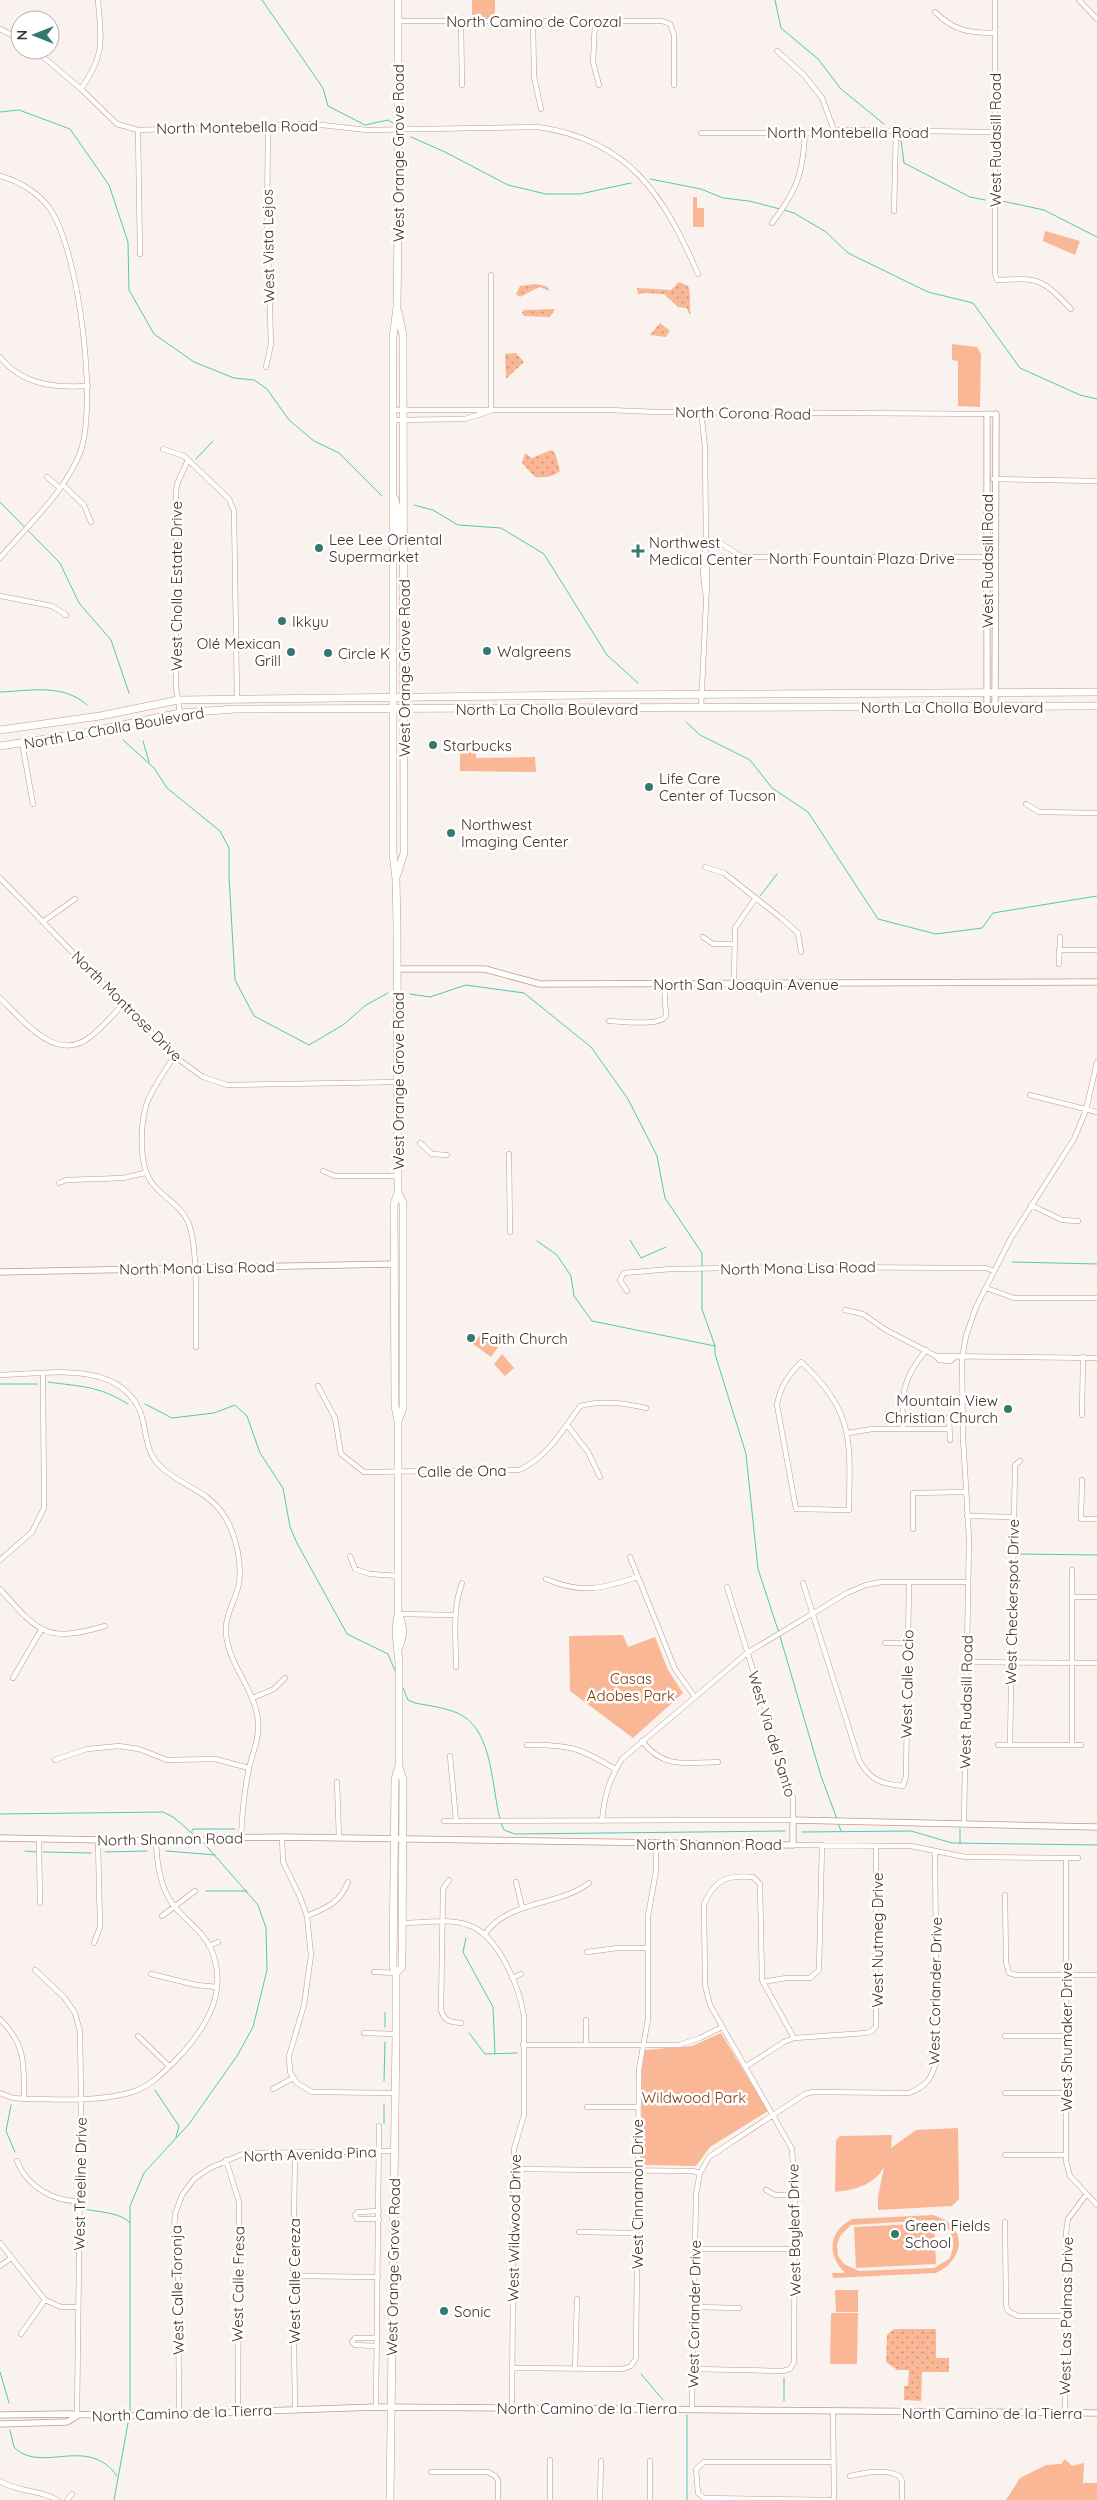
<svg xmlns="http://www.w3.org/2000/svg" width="1097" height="2500" viewBox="0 0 1097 2500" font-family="Quicksand,sans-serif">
	<defs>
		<pattern id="grass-dots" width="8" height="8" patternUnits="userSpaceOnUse" patternTransform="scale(1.25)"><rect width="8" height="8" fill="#fab795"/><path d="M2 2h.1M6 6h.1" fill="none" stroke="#cc957a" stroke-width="1.8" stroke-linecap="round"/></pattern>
	</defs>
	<rect width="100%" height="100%" fill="#faf2ee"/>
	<path fill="url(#grass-dots)" d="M679,282L688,286C692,295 688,304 691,314H689L687,308L678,307L664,294L642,293L638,295L637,288L671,290Z
		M535,284L546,286L550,291L539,287L520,297L516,294L520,286Z
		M555,309L550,317L524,316L522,313L524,310Z
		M660,323L670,331L666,337L650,335Z
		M516,353L524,362L506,379L505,354Z
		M551,450L555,453L560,471C553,477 544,478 535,477L522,463L525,453L532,458Z
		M894,2329H936V2358H949V2372H922L921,2401L904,2400V2386H908L909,2370H897L886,2362L887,2335Z"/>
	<path fill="#fab795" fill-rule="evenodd" d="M472,0H495V19H472Z
		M693,197H697V208H704V227H693Z
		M1045,231L1080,241L1075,255L1043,241Z
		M952,344L977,347L981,354L980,407L958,406V361L952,360Z
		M460,741L476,742V758L535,757L536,772L460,771Z
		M481,1334L498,1347L491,1357L473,1344Z
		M502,1354L514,1368L505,1376L494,1364Z
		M623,1635L628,1647L655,1637L668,1670L683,1693L633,1738L570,1691L569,1636Z
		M721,2033L768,2111L710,2147L696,2166L641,2165L642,2069L645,2050L692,2046Z
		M958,2128L959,2199L952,2206L878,2210V2197L884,2167C874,2185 855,2190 835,2192L836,2140L840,2136L892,2135L891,2148L916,2130Z
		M933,2215C968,2225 966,2259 936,2273L833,2278L832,2273H845C826,2254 829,2231 852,2219ZM933,2220C952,2225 958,2242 949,2259L934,2268L859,2271L844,2264L838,2256L837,2245L840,2236L851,2225Z
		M934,2223L936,2264L856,2268L854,2227Z
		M835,2290H858V2312H836Z
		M831,2313H858L857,2364H830Z
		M1065,2459L1072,2466L1084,2463L1083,2483H1097V2500H1006L1020,2478L1046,2465L1061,2464Z"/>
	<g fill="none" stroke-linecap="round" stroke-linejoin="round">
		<path stroke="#50c8b9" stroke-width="1" d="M262,0L323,88L328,106L365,125L388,120L393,123
			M775,0L781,28L818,59L841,89L884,124
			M0,112L19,110L70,129L109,185L128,242L129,290L154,334L194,362L234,378L254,380L267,389L289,420L314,441L339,453L382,496
			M411,137L445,152L508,185L546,194H580L631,183
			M901,140L904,163L970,197L985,200
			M650,179L701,189L723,198L749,201L780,209
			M1002,201L1044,210L1097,237
			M784,210L794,213L826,232L848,253L928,292L973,303L1020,368L1080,395L1097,399
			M196,459L213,441
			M0,502L60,563L79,603L111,640L129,693
			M414,505L433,510L458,525L501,528L544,554L607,655L638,683
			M0,692C30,691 63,683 87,705
			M686,722L700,735L750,760L772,788L808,812L878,919L936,934L982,928L993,913L1097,896
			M123,740L154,768L167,788L220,831L229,848V877L235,980L254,1016L309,1045L343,1025L366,1005L388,993
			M143,741L149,762
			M760,896L777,874
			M410,994L430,997L466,985L524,993L591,1047L628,1099L657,1156L665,1198L702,1253V1266
			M630,1240L641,1258L666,1247
			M537,1241L557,1255L571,1276L574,1296L592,1321L715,1346
			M1012,1262L1097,1264
			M702,1270V1309L715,1346V1354L746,1454L758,1569L779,1633L821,1776L837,1819
			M48,1382C82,1387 97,1385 128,1404
			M0,1384H37
			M145,1404L172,1418L214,1413L235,1405L247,1416L260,1453L283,1488L290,1527L297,1543L347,1634L388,1654L396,1673
			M1020,1554L1097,1555
			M403,1688L408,1700L415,1703C430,1706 450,1708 463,1716C493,1734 492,1790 500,1819
			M0,1814L163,1812L173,1817L198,1838
			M501,1823L504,1830L515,1834L785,1831
			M838,1823L841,1831
			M192,1831L193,1829H235
			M802,1832L911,1831L952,1843L1097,1845
			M960,1843V1829
			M25,1851L36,1852
			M166,1851L215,1855
			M43,1852L91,1853
			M105,1852L147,1851
			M206,1891H247
			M466,1938L463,1952L493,2007L495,2054
			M385,2027V2012
			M469,2033L485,2054L517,2053
			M384,2081L385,2042
			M155,2090L179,2126L176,2137
			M384,2104V2123
			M11,2105L6,2131L15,2152
			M84,2209C97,2212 121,2212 130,2223
			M0,2372L9,2403
			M641,2374L663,2400
			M784,2401V2378
			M130,2414V2206L144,2173L189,2124L237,2056L253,2027L267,1970L266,1928L258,1905L203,1842
			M10,2430L14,2447C41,2475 88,2434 117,2476
			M114,2500L129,2418
			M687,2500V2415"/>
		<g stroke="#bf9b89" stroke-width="5.5">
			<path id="minor" d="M995,0V274L997,280C1040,278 1041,278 1071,309
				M1079,0L1097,19
				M935,12C954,31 969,33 995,33
				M398,21H662L670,24
				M461,21L462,85
				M533,23L534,77L541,109
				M595,23L593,62L599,85
				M670,24L674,35V85
				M0,29L20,39
				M35,50L81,89L117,124L138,130L313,124L367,130L538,127C629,140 664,195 698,274
				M777,51L804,75L822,98L834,130
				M81,89C106,53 101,41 98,0
				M138,130L140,254
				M701,133H805L834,130L995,132
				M0,176C19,181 39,193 50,209C79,251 98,405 80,453C64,493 28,525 0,558
				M894,211L896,131
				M772,223C797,190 803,174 805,133
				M0,357C22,385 55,388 88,386
				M266,367L271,344L267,216L268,125
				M392,410H608L658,412L996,414
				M491,410V275
				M701,412L705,447L706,543L722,544L742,557H992
				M392,420L465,419L490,411
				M163,449L184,456L229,499L234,511L237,698
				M47,477L60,488
				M993,479L1097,481
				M63,485L84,505L91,522
				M0,596L52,606L66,615
				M701,708L707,583L706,543L703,573L705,592
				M180,713L176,687V493L177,484L188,460
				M22,743L33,804
				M1026,804L1039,812L1097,813
				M705,867L724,873L781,918L798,933L801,952
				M0,878L174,1056L203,1077L227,1085L398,1082
				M44,921L75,899
				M703,937L713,944H733
				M1059,950H1097
				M1059,964L1060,937
				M734,984L735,928L755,899
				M0,998C23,1020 56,1064 90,1037C102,1028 113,1015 123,1004
				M609,1021C622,1021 659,1027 666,1016L664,983
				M174,1056C166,1070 150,1091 146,1106C140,1127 139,1166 152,1183C162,1197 181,1205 188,1222C199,1245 195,1317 196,1347
				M1030,1095L1097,1112
				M420,1143L432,1154L447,1155
				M509,1154L510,1232
				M323,1171L335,1176H398
				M59,1183L66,1180L123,1178L145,1173
				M1031,1205L1062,1220L1078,1221
				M986,1288L1014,1298H1097
				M627,1291L620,1280L624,1273L671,1269L801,1267L986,1268L994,1271
				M845,1310L863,1314L886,1330L936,1356L939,1360L950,1361L955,1357
				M936,1356L1097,1358
				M801,1362C855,1411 850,1442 849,1510L796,1509L777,1405C780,1386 789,1375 801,1362Z
				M0,1375C45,1374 118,1359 140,1411C147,1429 144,1448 158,1464C178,1486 207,1488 225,1517C236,1535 242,1562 239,1583C236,1600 224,1616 226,1634C229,1666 255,1689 258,1721C260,1739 251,1756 248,1773C244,1794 242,1815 241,1837
				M318,1386L335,1418L341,1454L364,1472L519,1470C547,1458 563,1430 580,1406C603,1400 624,1403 646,1408
				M1082,1415L1083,1357
				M949,1417L950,1440
				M567,1425L588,1452L600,1477
				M903,1428C901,1394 903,1378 926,1350
				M848,1433L872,1429H949
				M1082,1480L1081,1519H1097
				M967,1516L1014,1517
				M913,1529V1493L965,1492
				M350,1556L355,1569L370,1574L398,1576
				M630,1557L675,1669L695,1697
				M0,1560L32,1532L44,1508L43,1374
				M546,1579C581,1594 602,1589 637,1577
				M803,1583L859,1760C870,1780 881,1784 903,1786L906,1776L909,1582
				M0,1589C39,1633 46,1643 105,1626
				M1072,1597H1097
				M398,1614L455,1615
				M885,1643H908
				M966,1662L1097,1663
				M456,1667C456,1639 452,1610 462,1583
				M13,1678L41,1630
				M253,1698L274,1689L285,1678
				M642,1741C663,1769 687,1763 718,1762
				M527,1745C569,1744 580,1748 615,1769
				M998,1745H1081
				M1010,1745L1015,1465L1020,1461
				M1072,1745V1570
				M450,1756L456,1820
				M55,1760L87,1749L119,1746L139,1749L167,1760L215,1759L249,1768
				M337,1782L339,1838
				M444,1821L793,1820V1798L727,1587
				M602,1821C604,1797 609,1779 622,1759L747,1653L847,1593L866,1585L881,1582H967
				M964,1822L969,1538L963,1438L962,1358L966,1336L976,1307L1011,1238L1074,1139L1086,1110L1097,1062
				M282,1837L283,1862L300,1897L307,1916L311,1955L304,2005L289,2056L290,2072L297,2083L312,2092L394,2093
				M39,1839L40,1903
				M793,1845L911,1846L965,1857L1078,1858
				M1066,1858V2161L1070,2176L1097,2205
				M449,1880L443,1889L441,2010C444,2021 450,2022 461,2023
				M516,1882L522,1907
				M1005,1895L1006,1962L1009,1973L1016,1975H1097
				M162,1916L195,1891
				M307,1916C326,1908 340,1903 348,1882
				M403,1923C423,1923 449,1918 468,1925C498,1934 520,1988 524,2017V2115L514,2149L512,2407
				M484,1935C509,1899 558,1907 589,1883
				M94,1943L100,1927L98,1841
				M209,1946L218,1942
				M587,1952L618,1948H648
				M35,1970L64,1997L75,2013L80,2031L81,2099L77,2416
				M374,1972L396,1973
				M151,1974L196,1985L217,1987
				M512,1978L521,1974
				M763,1982L786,1978H810L819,1970L822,1845
				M0,2019C26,2045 24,2065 24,2099
				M586,2020V2045
				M364,2033L396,2034
				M138,2036L169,2066
				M1005,2036H1066
				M523,2045H679L700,2038L722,2027
				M745,2067L784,2042L794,2038L866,2033L872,2031L876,2026V1847
				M273,2089L293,2078
				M0,2093L13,2098L26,2099C60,2099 96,2102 129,2093C148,2088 161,2075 175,2061C204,2031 230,1993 211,1949C203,1931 186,1921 174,1906C160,1888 157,1864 156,1841
				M1005,2093H1066
				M587,2107H638
				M1005,2155H1066
				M226,2160L239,2202L238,2412
				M17,2161C27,2187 54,2202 80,2201
				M514,2169L693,2171L700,2173
				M766,2190L775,2195H795
				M379,2219H357L355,2215L358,2212L379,2211
				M1005,2222L1006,2305L1008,2311L1018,2316H1065
				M579,2232L637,2233
				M0,2243L45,2300L61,2307H78
				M695,2249H796
				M0,2266L11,2258
				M293,2276L378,2277
				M694,2307L739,2308
				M21,2334L45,2300
				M377,2346L355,2345L352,2342L355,2338H377
				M513,2368L623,2369L631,2366L636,2358L639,2069L648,2019V1916L656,1871V1844
				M575,2369L577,2299
				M694,2369L783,2371L790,2369L794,2362L795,2195L792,2149L710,2005L705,1985L704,1904C715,1879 727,1875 753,1877L760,1884L762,1980L794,2038
				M376,2407L379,2126
				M295,2409L293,2276L295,2153
				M692,2409L696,2194L700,2173L709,2157L805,2094L813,2092L909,2093C927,2086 932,2078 937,2059L935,1851
				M833,2412L834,2500
				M1065,2413L1066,2233L1068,2219L1086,2195
				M179,2414L178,2260L174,2232L175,2214L182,2195L194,2179L210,2168L245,2153L394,2151
				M833,2462H704L696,2469L698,2493L704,2498L834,2500
				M431,2472H488L495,2476
				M495,2476L498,2480V2500
				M850,2476C864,2473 886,2468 899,2476
				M899,2476L902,2481V2500
				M0,2481C19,2493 40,2489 57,2500
				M67,2500L72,2494
				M550,2500V2460
				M600,2500L601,2461
				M650,2500V2461"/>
		</g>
		<g stroke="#bf9b89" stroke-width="7">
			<path id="tertiary" d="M987,707V414
				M995,707L996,414
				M398,969H485L540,984L1097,982
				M0,1272L395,1264
				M0,1838L156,1841L207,1840L211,1838L282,1837L793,1845V1820L1097,1827
				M0,2415L67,2414L121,2416L376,2407L1097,2413
				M0,2424L67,2422L77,2416"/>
		</g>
		<g stroke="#bf9b89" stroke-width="8">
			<path id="primary" d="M395,499L398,515L397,549L400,554H403
				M0,730L100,716L178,700L586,695L1097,692
				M0,746L84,733L180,713L235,709L1097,706
				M397,875L404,853L403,335L398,312
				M398,1421L403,1408V1203L398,1193
				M398,1614C404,1626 404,1635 399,1647
				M396,1973L402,1967L403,1780L399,1767
				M390,2500L396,2034V1973L393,1967L395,1779L399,1766C399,1732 399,1698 399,1664C398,1647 394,1631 398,1614V1421L395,1406L394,1204L398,1193L397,926L396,879L393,853V338L397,307L398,228V0"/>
		</g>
		<use href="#minor" stroke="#fff" stroke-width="4.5"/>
		<use href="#tertiary" stroke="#fff" stroke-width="5.5"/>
		<use href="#primary" stroke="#fff" stroke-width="7"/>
	</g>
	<g fill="#33796f" stroke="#fff" stroke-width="2">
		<circle cx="319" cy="548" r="5"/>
		<path d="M635.5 543.5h5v5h5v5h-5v5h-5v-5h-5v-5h5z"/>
		<circle cx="282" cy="621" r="5"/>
		<circle cx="487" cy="651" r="5"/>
		<circle cx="291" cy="652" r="5"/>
		<circle cx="328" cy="653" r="5"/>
		<circle cx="433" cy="745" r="5"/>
		<circle cx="649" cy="787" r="5"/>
		<circle cx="451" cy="833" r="5"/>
		<circle cx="471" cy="1338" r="5"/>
		<circle cx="1008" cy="1409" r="5"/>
		<circle cx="895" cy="2234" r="5"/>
		<circle cx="444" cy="2311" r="5"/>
	</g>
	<g text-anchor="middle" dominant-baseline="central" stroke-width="5" stroke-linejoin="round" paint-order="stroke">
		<g font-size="15" fill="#40312a" stroke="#fff">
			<text x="534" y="21">North Camino de Corozal</text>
			<text transform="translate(237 127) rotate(-1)">North Montebella Road</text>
			<text x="848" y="132">North Montebella Road</text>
			<text transform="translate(995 140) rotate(-90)">West Rudasill Road</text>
			<text transform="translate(398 153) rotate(-90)">West Orange Grove Road</text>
			<text transform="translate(268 246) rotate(-91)">West Vista Lejos</text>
			<text transform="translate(743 413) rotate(1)">North Corona Road</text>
			<text x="862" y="558">North Fountain Plaza Drive</text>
			<text transform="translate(987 561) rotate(-90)">West Rudasill Road</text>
			<text transform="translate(176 586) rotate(-90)">West Cholla Estate Drive</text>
			<text transform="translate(404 668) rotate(-90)">West Orange Grove Road</text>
			<text x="952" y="707">North La Cholla Boulevard</text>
			<text x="547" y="709">North La Cholla Boulevard</text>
			<text transform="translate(114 728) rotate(-10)">North La Cholla Boulevard</text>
			<text x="746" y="984">North San Joaquin Avenue</text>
			<text transform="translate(127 1006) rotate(45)">North Montrose Drive</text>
			<text transform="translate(398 1081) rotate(-90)">West Orange Grove Road</text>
			<text transform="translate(197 1268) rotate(-1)">North Mona Lisa Road</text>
			<text transform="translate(798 1268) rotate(-1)">North Mona Lisa Road</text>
			<text transform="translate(462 1471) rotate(-1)">Calle de Ona</text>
			<text transform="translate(1012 1602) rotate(-89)">West Checkerspot Drive</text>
			<text transform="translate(907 1684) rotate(-89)">West Calle Ocio</text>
			<text transform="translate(966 1702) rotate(-89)">West Rudasill Road</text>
			<text transform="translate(772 1734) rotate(73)">West Via del Santo</text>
			<text transform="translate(170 1839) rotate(-1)">North Shannon Road</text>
			<text x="709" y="1844">North Shannon Road</text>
			<text transform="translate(877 1940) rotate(-90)">West Nutmeg Drive</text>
			<text transform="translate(935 1991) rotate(-89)">West Coriander Drive</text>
			<text transform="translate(1066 2037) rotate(-90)">West Shumaker Drive</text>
			<text transform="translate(310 2154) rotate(-2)">North Avenida Pina</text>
			<text transform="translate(80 2184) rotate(-89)">West Treeline Drive</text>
			<text transform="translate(637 2194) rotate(-90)">West Cinnamon Drive</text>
			<text transform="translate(514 2228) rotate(-89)">West Wildwood Drive</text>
			<text transform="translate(794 2230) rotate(-91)">West Bayleaf Drive</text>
			<text transform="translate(393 2267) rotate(-89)">West Orange Grove Road</text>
			<text transform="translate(294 2281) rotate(-90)">West Calle Cereza</text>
			<text transform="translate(238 2284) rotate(-89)">West Calle Fresa</text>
			<text transform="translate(177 2290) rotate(-91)">West Calle Toronja</text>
			<text transform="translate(694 2314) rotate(-89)">West Coriander Drive</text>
			<text transform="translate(1066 2316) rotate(-89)">West Las Palmas Drive</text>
			<text x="587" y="2408">North Camino de la Tierra</text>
			<text transform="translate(182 2413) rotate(-2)">North Camino de la Tierra</text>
			<text x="992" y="2413">North Camino de la Tierra</text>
		</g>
		<g font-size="15" fill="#40312a" stroke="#fff" text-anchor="start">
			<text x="329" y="539">Lee Lee Oriental<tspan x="329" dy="17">Supermarket</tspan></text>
			<text x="649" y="542">Northwest<tspan x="649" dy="17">Medical Center</tspan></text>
			<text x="292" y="621">Ikkyu</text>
			<text x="281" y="643" text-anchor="end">Olé Mexican<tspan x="281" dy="17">Grill</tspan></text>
			<text x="497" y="651">Walgreens</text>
			<text x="338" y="653">Circle K</text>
			<text x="443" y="745">Starbucks</text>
			<text x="659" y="778">Life Care<tspan x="659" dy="17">Center of Tucson</tspan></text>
			<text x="461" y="824">Northwest<tspan x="461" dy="17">Imaging Center</tspan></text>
			<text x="481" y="1338">Faith Church</text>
			<text x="998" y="1400" text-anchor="end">Mountain View<tspan x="998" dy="17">Christian Church</tspan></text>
			<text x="905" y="2225">Green Fields<tspan x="905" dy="17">School</tspan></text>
			<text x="454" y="2311">Sonic</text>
		</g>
		<g font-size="15" fill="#803a0a" stroke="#fff">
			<text x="631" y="1678">Casas<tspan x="631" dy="17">Adobes Park</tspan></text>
			<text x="694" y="2097">Wildwood Park</text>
		</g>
	</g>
	<g transform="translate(35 35) rotate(270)"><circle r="24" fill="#ffffff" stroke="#b3adaa"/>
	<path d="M0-4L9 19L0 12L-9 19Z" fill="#33796f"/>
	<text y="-8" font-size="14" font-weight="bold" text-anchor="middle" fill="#40312a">N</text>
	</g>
</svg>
